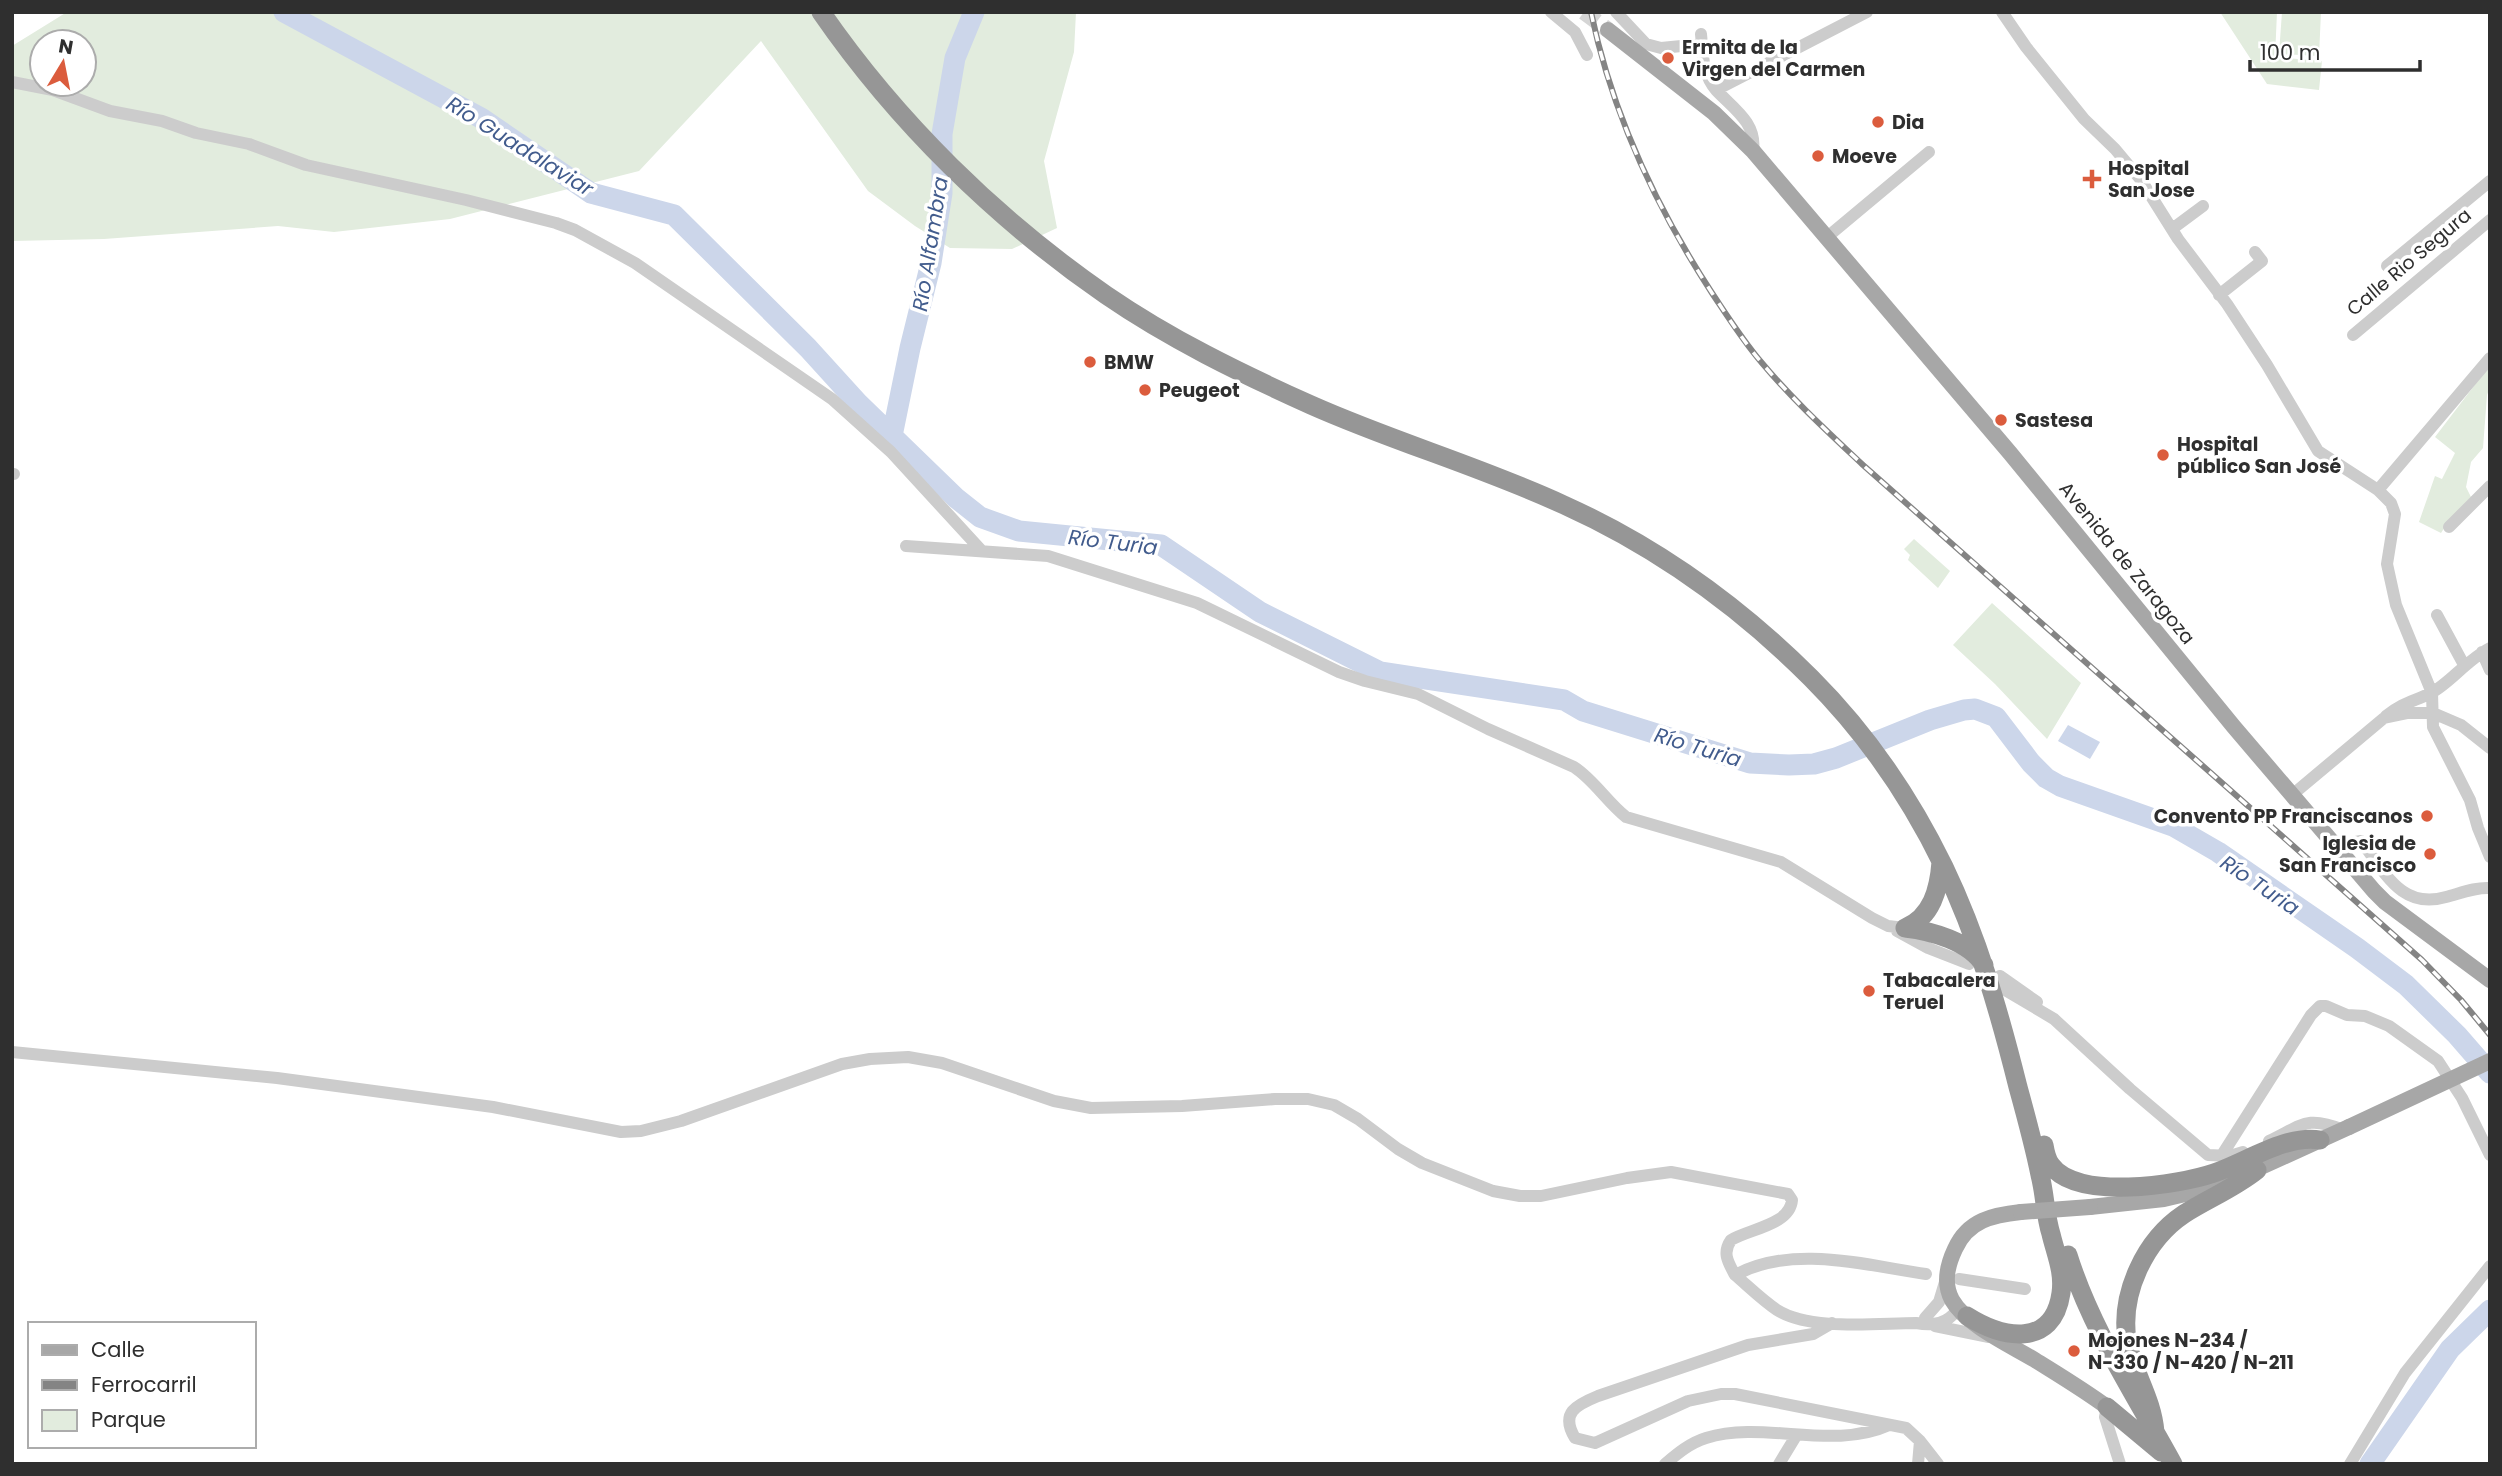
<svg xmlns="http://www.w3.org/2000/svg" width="2502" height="1476" viewBox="0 0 2502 1476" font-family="Poppins,sans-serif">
	<rect width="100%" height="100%" fill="#fff"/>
	<path fill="#e2ecde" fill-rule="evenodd" d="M67,12H1076L1074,52L1044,161L1057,228L1012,249L950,248L915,226L868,191L761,41L639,171L450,219L334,232L278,226L104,239L12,241V46ZM42,42H84V84H42Z
		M2220,12H2277L2275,57L2322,61L2319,90L2267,84Z
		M2282,12H2321L2319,56L2279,54Z
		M2490,365V387L2487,395L2483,448L2471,462L2466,487L2471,497L2450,519L2441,533L2419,522L2435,476L2442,479L2455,453L2435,437Z
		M1914,539L1950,571L1938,588L1908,560L1910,555L1904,549Z
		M1992,603L2081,683L2047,739L1995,684L1953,645Z"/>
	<path fill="#ccd6ea" d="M2068,725L2100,742L2090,759L2058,741Z"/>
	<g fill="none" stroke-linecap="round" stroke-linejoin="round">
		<path stroke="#ccd6ea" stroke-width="21" d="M284,12L481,118L591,193L674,215L808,348L858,403L956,498L980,517L1019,531L1161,545L1260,612L1380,672L1564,700L1583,711L1750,763L1789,765L1814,764L1836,758L1930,720L1964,710L1975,709L1996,717L2031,763L2046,778L2060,786L2173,826L2218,852L2357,948L2406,985L2457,1035L2490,1073
			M892,436L910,348L931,263L942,193V134L955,58L974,12
			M2370,1464L2450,1349L2490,1310"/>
		<path stroke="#d5d5d5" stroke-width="16" stroke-dasharray="16 8" stroke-linecap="butt" d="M1584,12L1608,30"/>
		<path stroke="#ccc" stroke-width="12" d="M1551,12L1575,32L1587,55
			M1616,12L1646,44L1661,48L1702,44
			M2002,12L2026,47L2084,119L2115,149L2141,180L2178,239L2227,304L2267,365L2318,451L2378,490L2391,503L2395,514L2387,564L2396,605L2432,693L2433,727L2470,800L2478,828L2490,857
			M1701,34C1703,54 1702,74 1716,90
			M12,82L53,90L110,111L162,121L196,133L249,144L306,165L466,200L556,223L575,230L635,263L832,399L891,452L981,550
			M1753,151C1757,123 1734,109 1716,90L1867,12
			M2172,229L2203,206
			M1826,238L1929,152
			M2387,266L2490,181
			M2219,295L2262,261L2255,252
			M2353,335L2490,220
			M12,474H14
			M2378,490L2490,358
			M2449,527L2490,486
			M906,546L1048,556L1197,603L1339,672L1365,681L1418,694L1488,729L1574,767C1594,780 1607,802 1626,817L1781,862L1872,918L1888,926L1905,928
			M2437,615L2464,665
			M2482,652L2490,670
			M2386,716C2404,702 2412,702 2431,693C2449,684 2468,659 2490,648
			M2292,795L2384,718L2408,713H2433L2461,725L2490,748
			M2339,851L2345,844L2361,841C2385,872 2401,910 2446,897C2461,893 2475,887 2490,888
			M1897,931L1928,948L1969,964
			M2000,976L2037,1002
			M1990,981L2054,1019L2130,1089L2208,1155L2230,1156L2243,1152
			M12,1052L277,1078L493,1107L621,1132L641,1131L681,1121L842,1064L870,1059L908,1057L942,1063L1054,1101L1091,1108L1182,1106L1275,1099H1308L1334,1105L1358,1119L1398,1149L1422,1163L1493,1191L1520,1196H1541L1627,1178L1671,1172L1788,1194L1792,1200C1790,1225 1749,1229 1731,1240C1722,1253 1728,1262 1735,1275
			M2269,1141C2303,1125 2306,1115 2344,1130
			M2222,1155L2311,1015L2320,1006H2326L2347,1015L2365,1016L2389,1026L2438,1061L2462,1098L2490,1155
			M1926,1274C1864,1265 1793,1244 1735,1275C1748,1286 1762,1300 1777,1310C1810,1331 1877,1323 1916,1323C1934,1326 1947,1324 1958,1309
			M1959,1279L2025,1289
			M1925,1318L1939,1302L1945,1282
			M1832,1323L1813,1334L1748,1345L1598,1396C1576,1405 1560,1413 1575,1438L1595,1443L1688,1401L1721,1394H1735L1906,1428L1920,1441L1938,1464
			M1935,1326L1989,1337
			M2107,1407L2105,1417L2120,1464
			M1665,1464C1678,1453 1690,1443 1706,1438C1764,1420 1832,1451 1889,1425
			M1779,1464L1796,1436
			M1918,1464L1920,1441
			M2350,1464L2405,1373L2490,1266"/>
		<path stroke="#a7a7a7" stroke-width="16" d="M1608,30L1714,113L1753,151L2010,453L2234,727L2374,891L2385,902L2490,980
			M2090,1207L2164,1199L2219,1186L2349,1127
			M2021,1212C1993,1215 1968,1220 1955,1249C1947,1266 1943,1283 1952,1300C1966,1325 2010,1345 2035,1360C2059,1375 2084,1390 2107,1407"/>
		<path stroke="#969696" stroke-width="19" d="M821,12C897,122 996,219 1106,295C1170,339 1240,373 1311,405C1394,442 1482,467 1564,505C1657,547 1739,606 1811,678C1866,733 1910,797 1944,867C1978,938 1999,1011 2018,1087C2026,1116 2034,1145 2040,1175C2045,1194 2045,1215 2051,1234C2056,1255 2064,1272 2061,1293C2053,1349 2002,1338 1967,1316
			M1905,928C1931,931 1969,941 1984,965
			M1905,928C1932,917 1939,889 1941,862
			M2044,1145C2045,1151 2047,1160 2051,1165C2076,1201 2179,1185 2214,1173C2246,1162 2287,1134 2320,1140
			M2068,1255C2091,1329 2136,1396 2173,1464
			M2107,1407L2161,1452
			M2155,1432C2152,1397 2133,1373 2127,1340C2120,1293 2145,1240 2184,1214C2209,1198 2233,1189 2257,1170"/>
		<g stroke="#848484" stroke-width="6">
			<path id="rail" d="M1591,12C1612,114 1656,207 1712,293C1728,317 1743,341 1762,363C1793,400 1828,432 1863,465L2422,960L2461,1000L2490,1035"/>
		</g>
		<use href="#rail" stroke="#fff" stroke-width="3.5" stroke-dasharray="10" stroke-linecap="butt"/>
		<path stroke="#a7a7a7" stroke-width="16" d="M2349,1127L2490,1061
			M2021,1212L2090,1207"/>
	</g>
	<g fill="#db5c3d" stroke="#fff" stroke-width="2.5">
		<circle cx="1668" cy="58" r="7"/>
		<circle cx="1878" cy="122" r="7"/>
		<circle cx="1818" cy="156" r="7"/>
		<path d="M2088.5 168.5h7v7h7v7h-7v7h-7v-7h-7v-7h7z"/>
		<circle cx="1090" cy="362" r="7"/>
		<circle cx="1145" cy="390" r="7"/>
		<circle cx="2001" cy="420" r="7"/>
		<circle cx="2163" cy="455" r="7"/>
		<circle cx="2427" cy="816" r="7"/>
		<circle cx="2430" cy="854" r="7"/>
		<circle cx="1869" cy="991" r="7"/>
		<circle cx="2074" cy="1351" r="7"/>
	</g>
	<g text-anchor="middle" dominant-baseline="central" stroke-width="7" stroke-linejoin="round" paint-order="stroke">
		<g font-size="19" font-weight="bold" fill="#2f2f2f" stroke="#fff" text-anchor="start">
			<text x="1682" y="47">Ermita de la<tspan x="1682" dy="22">Virgen del Carmen</tspan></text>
			<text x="1892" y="122">Dia</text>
			<text x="1832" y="156">Moeve</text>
			<text x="2108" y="168">Hospital<tspan x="2108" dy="22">San Jose</tspan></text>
			<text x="1104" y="362">BMW</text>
			<text x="1159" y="390">Peugeot</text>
			<text x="2015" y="420">Sastesa</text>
			<text x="2177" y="444">Hospital<tspan x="2177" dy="22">público San José</tspan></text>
			<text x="2413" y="816" text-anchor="end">Convento PP Franciscanos</text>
			<text x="2416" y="843" text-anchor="end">Iglesia de<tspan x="2416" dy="22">San Francisco</tspan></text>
			<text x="1883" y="980">Tabacalera<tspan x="1883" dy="22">Teruel</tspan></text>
			<text x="2088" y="1340">Mojones N-234 /<tspan x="2088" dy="22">N-330 / N-420 / N-211</tspan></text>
		</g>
		<g font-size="19" fill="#2f2f2f" stroke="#fff">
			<text transform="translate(2409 262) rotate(-40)">Calle Rio Segura</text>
			<text transform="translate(2127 563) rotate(51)">Avenida de Zaragoza</text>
		</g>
		<g font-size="21" font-style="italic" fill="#425c8d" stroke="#fff">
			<text transform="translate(520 146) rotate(32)">Río Guadalaviar</text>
			<text transform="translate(930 244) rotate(-81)">Río Alfambra</text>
			<text transform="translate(1113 542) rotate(7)">Río Turia</text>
			<text transform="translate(1698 747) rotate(17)">Río Turia</text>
			<text transform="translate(2260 885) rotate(34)">Río Turia</text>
		</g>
	</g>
	<rect width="2502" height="1476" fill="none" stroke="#2f2f2f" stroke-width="28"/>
	<rect x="28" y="1322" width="228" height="126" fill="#ffffff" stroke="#acacac" stroke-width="2"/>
	<rect x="42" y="1345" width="35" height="10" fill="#a7a7a7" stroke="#acacac" stroke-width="2"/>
	<text x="91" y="1357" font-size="21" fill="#2f2f2f">Calle</text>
	<rect x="42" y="1380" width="35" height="10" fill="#848484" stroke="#acacac" stroke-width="2"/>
	<text x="91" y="1392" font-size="21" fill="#2f2f2f">Ferrocarril</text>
	<rect x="42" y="1410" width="35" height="21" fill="#e2ecde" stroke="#acacac" stroke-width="2"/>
	<text x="91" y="1427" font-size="21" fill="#2f2f2f">Parque</text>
	<g transform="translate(63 63) rotate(10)"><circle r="33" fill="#ffffff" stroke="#acacac" stroke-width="2"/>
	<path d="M0-5L12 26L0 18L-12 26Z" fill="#db5c3d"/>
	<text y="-10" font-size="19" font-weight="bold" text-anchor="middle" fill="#2f2f2f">N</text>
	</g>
	<path d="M2250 60v10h170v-10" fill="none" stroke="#2f2f2f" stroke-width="3.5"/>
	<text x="2260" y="60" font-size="21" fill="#2f2f2f" stroke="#ffffff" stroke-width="5" paint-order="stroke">100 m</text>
</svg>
